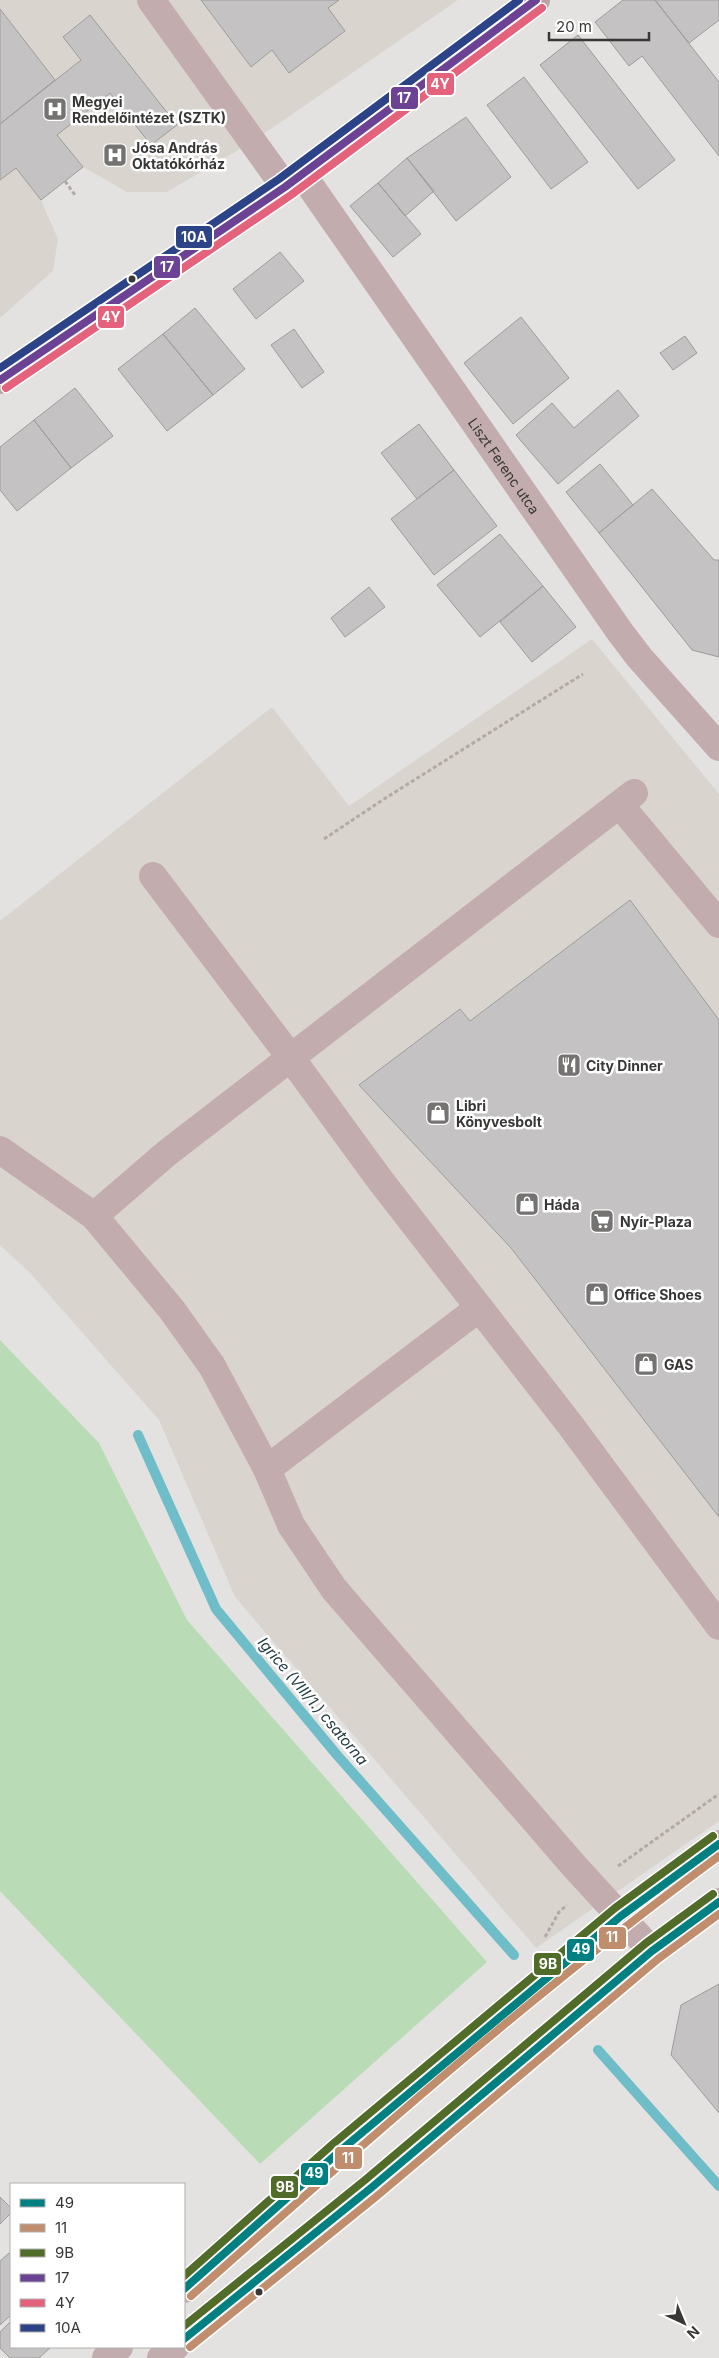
<svg xmlns="http://www.w3.org/2000/svg" width="719" height="2358" viewBox="0 0 719 2358" font-family="Inter,sans-serif">
	<rect width="100%" height="100%" fill="#e4e2e0"/>
	<path fill="#d9d5ce" d="M0,0H458L252,142L167,192H127L83,167L41,200L58,239L53,271L0,318Z
		M592,639L719,794V1821L536,1948L235,1597L159,1420L30,1273L0,1245V921L272,707L349,806Z"/>
	<path fill="#b9dbb5" d="M0,1340L99,1443L187,1620L487,1962L260,2164L0,1891Z"/>
	<g fill="none" stroke-linecap="round" stroke-linejoin="round">
		<path stroke="#6ebdc8" stroke-width="10" d="M138,1435L216,1609L337,1755L514,1955
			M598,2050L719,2186"/>
	</g>
	<path fill="#c4c2c2" stroke="#9e9c9b" d="M201,0H339L328,8L345,31L289,73L272,50L251,67Z
		M623,0H655L719,82V156L642,56L629,66L595,22Z
		M655,0H719V20L689,43Z
		M0,9L55,80L0,124Z
		M90,15L177,125L151,145L110,93L57,135L83,167L41,200L16,168L0,180V124L81,60L63,37Z
		M578,35L675,160L638,189L540,65Z
		M524,77L588,162L551,189L487,105Z
		M466,117L511,177L456,221L407,158Z
		M407,158L434,191L405,216L378,183Z
		M378,183L421,234L393,257L350,206Z
		M280,252L304,281L256,319L233,289Z
		M195,308L245,369L213,395L163,334Z
		M521,317L569,378L513,424L464,363Z
		M294,329L324,372L302,388L271,345Z
		M163,334L213,395L167,431L118,369Z
		M685,336L697,353L673,370L660,353Z
		M75,388L113,436L71,468L34,420Z
		M618,390L639,416L558,484L516,435L552,403L574,428Z
		M34,420L71,468L17,511L0,490V447Z
		M419,424L454,470L417,499L381,453Z
		M600,464L633,505L599,533L566,492Z
		M454,470L497,526L434,575L391,519Z
		M652,489L714,560H719V657L692,650L599,533Z
		M500,534L543,586L480,637L437,585Z
		M543,586L576,627L532,662L500,622Z
		M369,587L385,607L345,637L331,618Z
		M630,900L719,1020V1517L511,1248L359,1085L460,1009L470,1021Z
		M719,1984V2113L671,2055L681,2005Z
		M0,2197L11,2208V2213L0,2224Z
		M9,2253L11,2255V2315L0,2325V2261Z
		M11,2321V2347H51L39,2358H10L0,2348V2332Z"/>
	<g fill="none" stroke-linecap="round" stroke-linejoin="round">
		<path stroke="#b4a8a8" stroke-width="3" stroke-dasharray="4 2.5" stroke-linecap="butt" d="M65,181L75,195
			M324,839L384,799L583,674
			M618,1866L719,1794
			M545,1937L559,1912L567,1905"/>
		<g stroke="#c2acae" stroke-width="28">
			<path d="M151,0L285,187"/>
			<path id="s1" d="M302,174L620,632L639,657L719,747"/>
			<path d="M620,805L719,924"/>
			<path d="M153,876L291,1058L380,1180L571,1426L719,1626"/>
			<path d="M0,1150L94,1216L172,1310L212,1366L267,1469L291,1525L334,1589L575,1867L652,1951"/>
			<path d="M94,1216L167,1153L634,793"/>
			<path d="M267,1469L479,1308"/>
			<path d="M184,2289L340,2151L621,1916L719,1844"/>
			<path d="M184,2339L371,2188L652,1951L719,1902"/>
			<path d="M106,2358L119,2347"/>
			<path d="M161,2358L175,2347"/>
		</g>
		<path stroke="#baa2a4" stroke-width="28" d="M0,380L285,187L536,0"/>
		<g stroke="#fff" stroke-width="11">
			<path id="bus-1" d="M184,2289L340,2151L621,1916L719,1844
				M184,2339L371,2188L652,1951L719,1902"/>
		</g>
		<g stroke="#fff" stroke-width="11">
			<path id="bus-2" d="M191,2296C362,2145 534,1992 719,1856
				M190,2347L377,2196L658,1959L719,1914"/>
		</g>
		<g stroke="#fff" stroke-width="11">
			<path id="bus-3" d="M184,2276L334,2143L615,1908L713,1836
				M184,2326L365,2180L646,1943L713,1894"/>
		</g>
		<g stroke="#fff" stroke-width="11">
			<path id="bus-4" d="M0,380L285,187L536,0"/>
		</g>
		<g stroke="#fff" stroke-width="11">
			<path id="bus-5" d="M6,388L291,195L542,8"/>
		</g>
		<g stroke="#fff" stroke-width="11">
			<path id="bus-6" d="M0,368L279,179L519,0"/>
		</g>
		<use href="#bus-1" stroke="#008080" stroke-width="8"/>
		<use href="#bus-2" stroke="#c08d6d" stroke-width="8"/>
		<use href="#bus-3" stroke="#516c28" stroke-width="8"/>
		<use href="#bus-4" stroke="#6b4294" stroke-width="8"/>
		<use href="#bus-5" stroke="#e5627c" stroke-width="8"/>
		<use href="#bus-6" stroke="#2c4487" stroke-width="8"/>
	</g>
	<defs>
		<g id="hospital-square" transform="scale(1.25)"><rect x="-9" y="-9" width="18" height="18" rx="4" fill="#747372" stroke="#fff"/><path d="M-5-5h3v3.5h4V-5h3V5h-3V1.5h-4V5h-3Z" fill="#fff"/></g>
		<g id="restaurant-square" transform="scale(1.25)"><rect x="-9" y="-9" width="18" height="18" rx="4" fill="#747372" stroke="#fff"/><path d="M-5-6h1v4h1v-4h1v4h1v-4h1v5L-1.5 .5V6h-2V.5L-5-1ZM5-6V6H3V1.5H1.5Q1.5-4 5-6Z" fill="#fff"/></g>
		<g id="shop-square" transform="scale(1.25)"><rect x="-9" y="-9" width="18" height="18" rx="4" fill="#747372" stroke="#fff"/><path d="M-5-2.5h2.3a2.7 3.5 0 0 1 5.4 0H5L5.5 6h-11ZM-1.5-2.5h3a1.5 2.3 0 0 0-3 0Z" fill="#fff"/></g>
		<g id="supermarket-square" transform="scale(1.25)"><rect x="-9" y="-9" width="18" height="18" rx="4" fill="#747372" stroke="#fff"/><path d="M-6-5.5h2.5l.6 2H6L4.5 2H-2.5L-4.4-4H-6ZM-1.5 3.2a1.3 1.3 0 1 0 .1 0ZM3 3.2a1.3 1.3 0 1 0 .1 0Z" fill="#fff"/></g>
	</defs>
	<g fill-rule="evenodd">
		<use href="#hospital-square" x="55" y="109"/>
		<use href="#hospital-square" x="115" y="155"/>
		<use href="#restaurant-square" x="569" y="1065"/>
		<use href="#shop-square" x="438" y="1113"/>
		<use href="#shop-square" x="527" y="1204"/>
		<use href="#supermarket-square" x="602" y="1221"/>
		<use href="#shop-square" x="597" y="1294"/>
		<use href="#shop-square" x="646" y="1364"/>
	</g>
	<g fill="#383736" stroke="#fff" stroke-width="2">
		<circle cx="132" cy="279" r="4.5"/>
		<circle cx="259" cy="2292" r="4.5"/>
	</g>
	<g text-anchor="middle" dominant-baseline="central" stroke-width="5" stroke-linejoin="round" paint-order="stroke">
		<g font-size="14" font-weight="bold" fill="#383736" stroke="#fff" text-anchor="start">
			<text x="72" y="101">Megyei<tspan x="72" dy="16">Rendelőintézet (SZTK)</tspan></text>
			<text x="132" y="147">Jósa András<tspan x="132" dy="16">Oktatókórház</tspan></text>
			<text x="586" y="1065">City Dinner</text>
			<text x="456" y="1105">Libri<tspan x="456" dy="16">Könyvesbolt</tspan></text>
			<text x="544" y="1204">Háda</text>
			<text x="620" y="1221">Nyír-Plaza</text>
			<text x="614" y="1294">Office Shoes</text>
			<text x="664" y="1364">GAS</text>
		</g>
		<g font-size="14" fill="#383736" stroke="#fff">
			<text stroke="none"><textPath href="#s1" startOffset="355">Liszt Ferenc utca</textPath></text>
		</g>
		<g font-size="15" font-style="italic" fill="#253e42" stroke="#fff">
			<text transform="translate(313 1701) rotate(50)">Igrice (VIII/1.) csatorna</text>
		</g>
	</g>
	<g stroke="#fff" stroke-width="2">
		<rect x="426" y="72" width="29" height="24" rx="5" fill="#e5627c"/>
		<rect x="390" y="86" width="29" height="24" rx="5" fill="#6b4294"/>
		<rect x="175" y="225" width="38" height="24" rx="5" fill="#2c4487"/>
		<rect x="153" y="255" width="28" height="24" rx="5" fill="#6b4294"/>
		<rect x="97" y="305" width="28" height="24" rx="5" fill="#e5627c"/>
		<rect x="598" y="1926" width="29" height="24" rx="5" fill="#c08d6d"/>
		<rect x="566" y="1938" width="29" height="24" rx="5" fill="#008080"/>
		<rect x="533" y="1952" width="29" height="24" rx="5" fill="#516c28"/>
		<rect x="334" y="2146" width="29" height="24" rx="5" fill="#c08d6d"/>
		<rect x="300" y="2162" width="29" height="24" rx="5" fill="#008080"/>
		<rect x="270" y="2175" width="29" height="24" rx="5" fill="#516c28"/>
	</g>
	<g font-size="14" text-anchor="middle" font-weight="bold" fill="#fff">
		<text x="440" y="89">4Y</text>
		<text x="404" y="103">17</text>
		<text x="194" y="242">10A</text>
		<text x="167" y="272">17</text>
		<text x="111" y="322">4Y</text>
		<text x="612" y="1942">11</text>
		<text x="581" y="1954">49</text>
		<text x="548" y="1969">9B</text>
		<text x="348" y="2163">11</text>
		<text x="314" y="2178">49</text>
		<text x="285" y="2192">9B</text>
	</g>
	<rect x="10" y="2183" width="175" height="165" fill="#ffffff" stroke="#afafaf"/>
	<rect x="20" y="2199" width="25" height="8" fill="#008080" stroke="#afafaf"/>
	<text x="55" y="2208" font-size="15" fill="#383736">49</text>
	<rect x="20" y="2224" width="25" height="8" fill="#c08d6d" stroke="#afafaf"/>
	<text x="55" y="2233" font-size="15" fill="#383736">11</text>
	<rect x="20" y="2249" width="25" height="8" fill="#516c28" stroke="#afafaf"/>
	<text x="55" y="2258" font-size="15" fill="#383736">9B</text>
	<rect x="20" y="2274" width="25" height="8" fill="#6b4294" stroke="#afafaf"/>
	<text x="55" y="2283" font-size="15" fill="#383736">17</text>
	<rect x="20" y="2299" width="25" height="8" fill="#e5627c" stroke="#afafaf"/>
	<text x="55" y="2308" font-size="15" fill="#383736">4Y</text>
	<rect x="20" y="2324" width="25" height="8" fill="#2c4487" stroke="#afafaf"/>
	<text x="55" y="2333" font-size="15" fill="#383736">10A</text>
	<g transform="translate(684 2323) rotate(136)" stroke="#ffffff" stroke-width="4" paint-order="stroke">
	<path d="M0-4L9 19L0 12L-9 19Z" fill="#383736"/>
	<text y="-8" font-size="14" font-weight="bold" text-anchor="middle" fill="#383736">N</text>
	</g>
	<path d="M549 32v8h100v-8" fill="none" stroke="#383736" stroke-width="2.5"/>
	<text x="556" y="32" font-size="15" fill="#383736" stroke="#ffffff" stroke-width="4" paint-order="stroke">20 m</text>
</svg>
